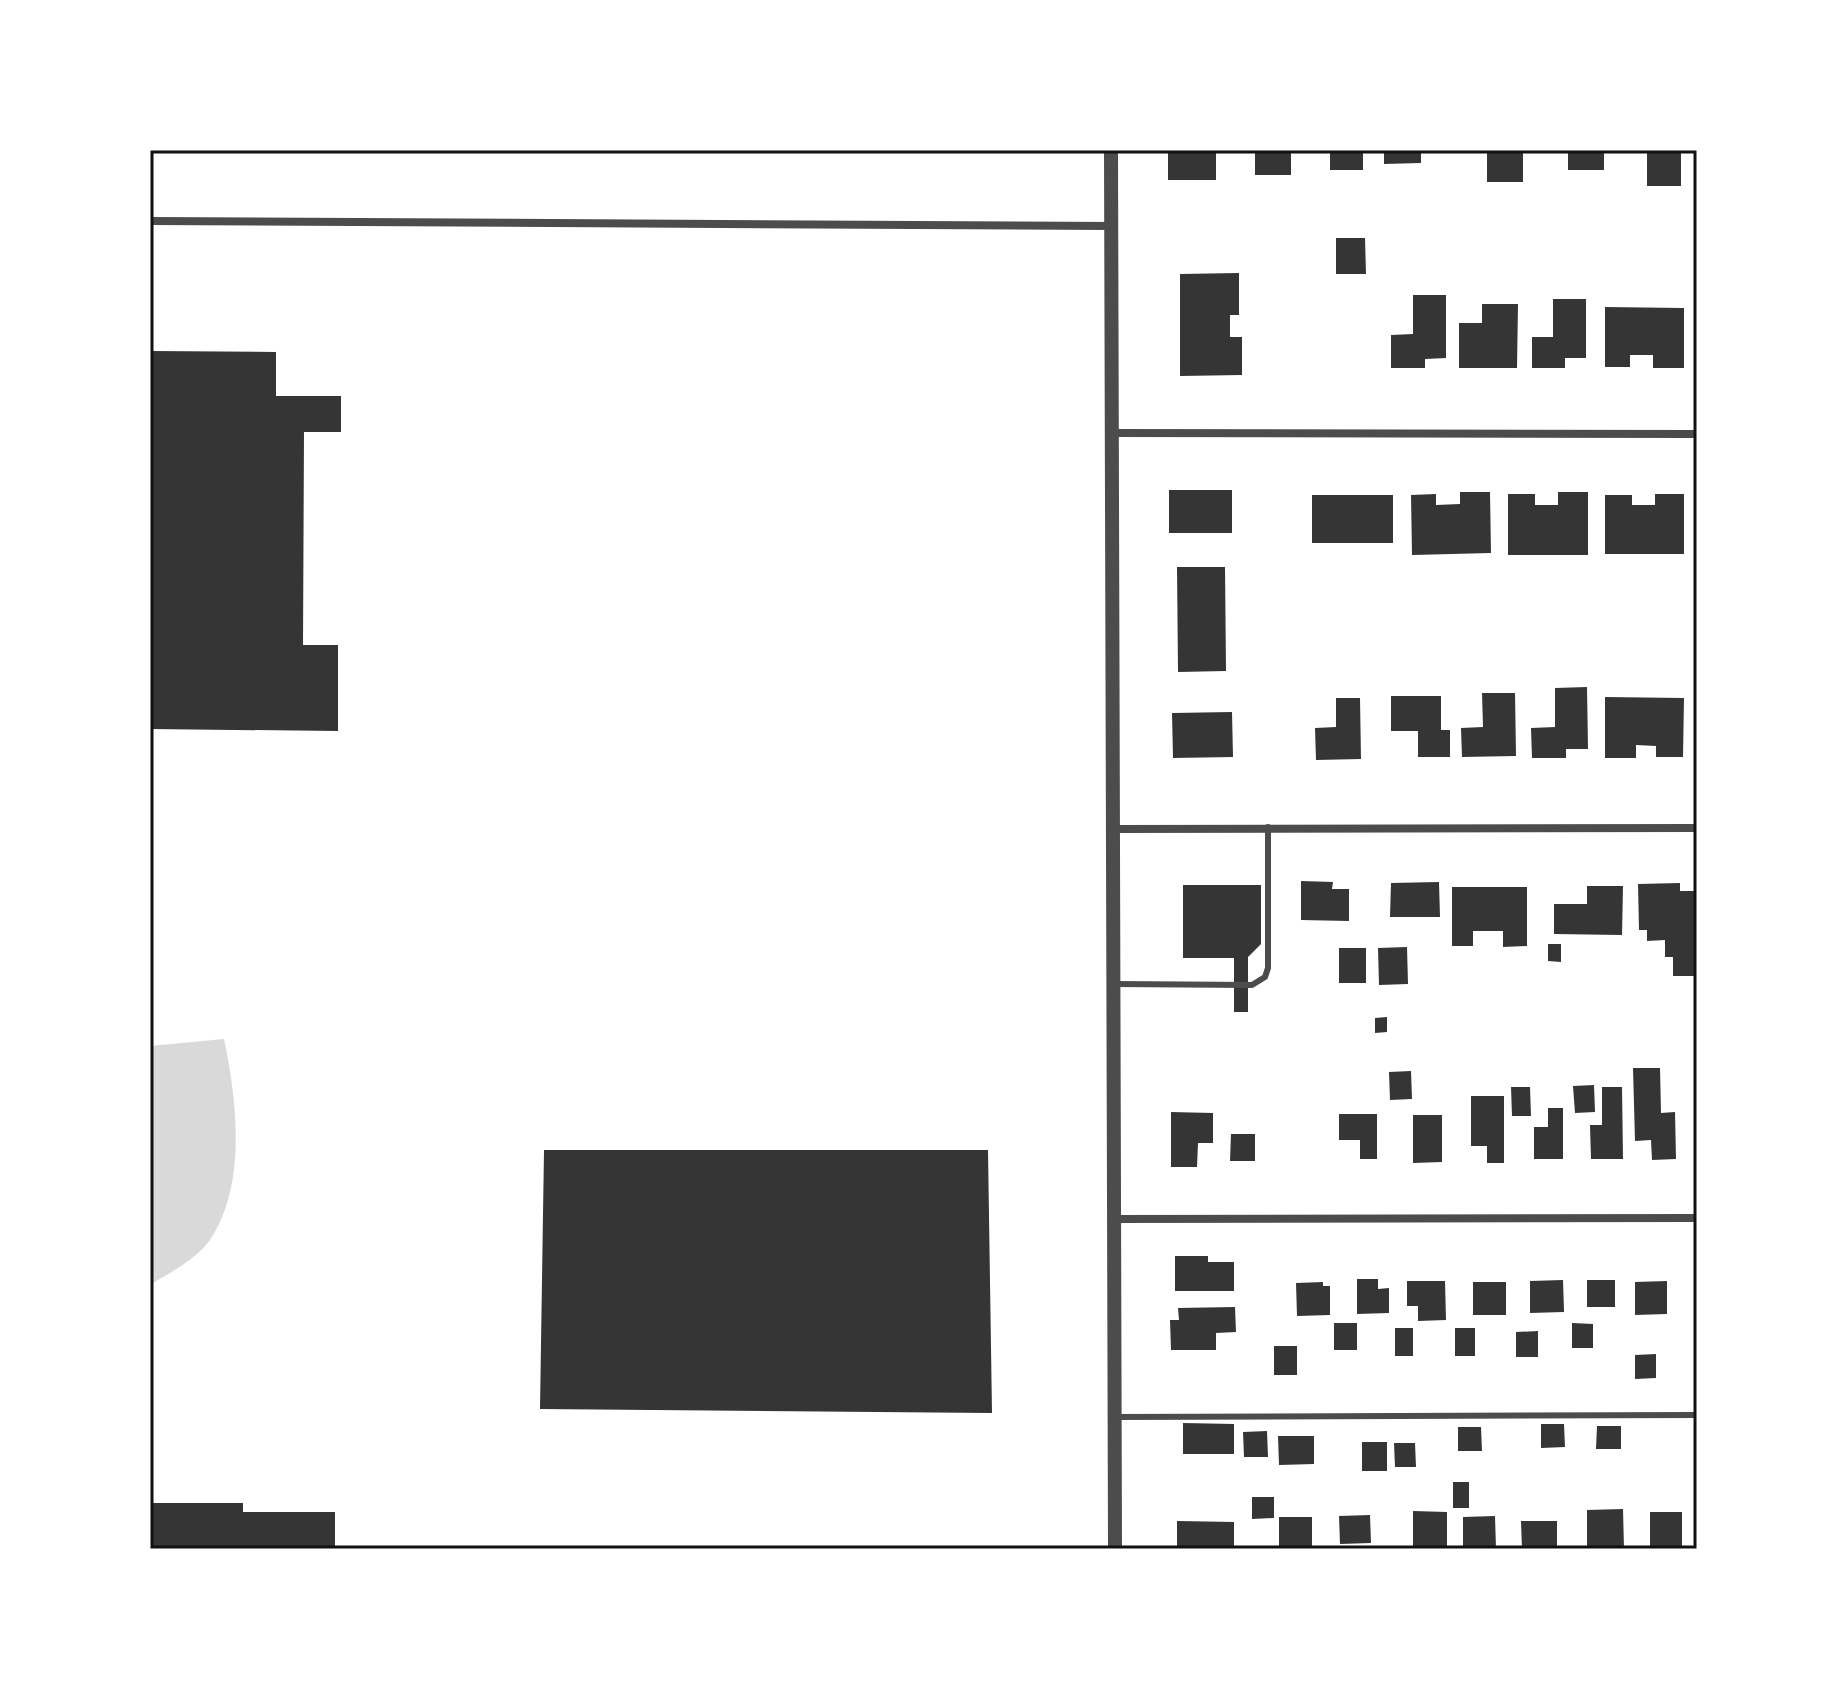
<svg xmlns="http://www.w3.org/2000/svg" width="1847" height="1699" viewBox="0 0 1847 1699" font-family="Barlow,sans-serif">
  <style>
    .water { fill: #d9d9d9 }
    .building { fill: #353535 }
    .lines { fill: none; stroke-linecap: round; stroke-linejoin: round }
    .service { stroke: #4c4c4c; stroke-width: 6 }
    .minor { stroke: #4c4c4c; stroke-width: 8 }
    .tertiary { stroke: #4c4c4c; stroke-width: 14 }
    .neatline { fill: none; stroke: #111; stroke-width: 3 }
  </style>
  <rect width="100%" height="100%" fill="#fff"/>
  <path class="water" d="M224 1039C237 1101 247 1184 210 1240 197 1259 169 1273 150 1285V1046Z"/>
  <g class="building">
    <path d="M1168 150 1216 152V180H1168Z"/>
    <rect x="1255" y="150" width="36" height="25"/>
    <rect x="1330" y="150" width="33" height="20"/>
    <path d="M1384 150H1421V163L1384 164Z"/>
    <rect x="1487" y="150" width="36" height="32"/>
    <rect x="1568" y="150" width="36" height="20"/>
    <rect x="1647" y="150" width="34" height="36"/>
    <path d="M1336 238H1365L1366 274H1336Z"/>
    <path d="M1239 273V315H1230V337H1242V375L1180 376V274Z"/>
    <path d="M1413 295H1446V358L1425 359V368H1391V335L1413 334Z"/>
    <path d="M1553 299H1586V358H1565V368H1532V337H1553Z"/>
    <path d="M1482 304H1518L1517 368H1459V323H1482Z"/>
    <path d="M1605 307 1684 308V368H1653V355H1630V367H1605Z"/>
    <path d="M150 351 276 352V396H341V432H304L303 645H338V731L150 729Z"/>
    <rect x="1169" y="490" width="63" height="43"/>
    <path d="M1460 492H1490L1491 553 1412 555 1411 495 1436 494V505L1460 504Z"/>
    <path d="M1558 492H1588V555H1508V494H1535V505H1558Z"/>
    <path d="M1655 494H1684V554H1605V495H1632V505H1655Z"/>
    <rect x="1312" y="495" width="81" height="48"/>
    <path d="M1177 567H1225L1226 671 1178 672Z"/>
    <path d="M1587 687 1588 749H1566V758H1532L1531 728 1555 727V688Z"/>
    <path d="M1482 693H1515L1516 756 1462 757 1461 728 1483 727Z"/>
    <path d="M1391 696H1441V730H1450V757H1418V731H1391Z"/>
    <path d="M1605 697 1684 698 1683 757H1656V746L1636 745V758H1605Z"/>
    <path d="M1336 698H1360L1361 759 1316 760 1315 728 1336 727Z"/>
    <path d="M1232 712 1233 757 1173 758 1172 713Z"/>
    <path d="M1301 881 1333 882 1332 889H1349V921L1301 920Z"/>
    <path d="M1439 882 1440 917H1390L1391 883Z"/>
    <path d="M1680 883V891H1697V976H1673V957H1665V940L1647 941V930H1639L1638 884Z"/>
    <path d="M1183 885H1261V944L1248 957V1012H1234V958H1183Z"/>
    <path d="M1587 886H1623L1622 935 1554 934V904H1587Z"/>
    <path d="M1452 887H1527V946L1503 947V931H1473V946H1452Z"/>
    <path d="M1548 944H1561V962L1548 961Z"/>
    <path d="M1407 947 1408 984 1379 985 1378 948Z"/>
    <rect x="1339" y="948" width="27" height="35"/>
    <path d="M1387 1017V1032L1375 1033V1018Z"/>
    <path d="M1633 1068H1660L1661 1113 1675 1112 1676 1159 1652 1160 1651 1140 1635 1141Z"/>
    <path d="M1411 1071 1412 1099 1390 1100 1389 1072Z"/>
    <path d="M1594 1085 1595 1112 1575 1113 1573 1086Z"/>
    <path d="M1511 1087H1530L1531 1116H1512Z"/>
    <path d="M1602 1087H1622L1623 1159H1591L1590 1125H1602Z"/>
    <path d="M1471 1096H1504V1163H1487V1146H1471Z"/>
    <path d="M1548 1108H1563V1159H1534V1127H1548Z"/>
    <path d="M1171 1112 1213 1113V1143H1198L1197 1167H1171Z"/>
    <path d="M1339 1114H1377V1159H1360V1140H1339Z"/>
    <path d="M1413 1115H1442V1162L1413 1163Z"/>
    <path d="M1231 1134H1255V1161H1230Z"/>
    <path d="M544 1150H988L992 1413 540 1409Z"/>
    <path d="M1175 1256H1208V1262H1234V1291H1175Z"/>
    <path d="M1357 1279H1378V1289L1389 1288V1313L1357 1314Z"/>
    <path d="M1563 1280 1564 1312 1530 1313V1281Z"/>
    <rect x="1587" y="1280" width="28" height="27"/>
    <path d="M1407 1281H1445L1446 1320 1418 1321V1306H1407Z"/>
    <path d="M1667 1281V1314L1635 1315V1282Z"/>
    <path d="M1323 1282V1286H1330V1315L1297 1316 1296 1283Z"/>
    <rect x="1473" y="1282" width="33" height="33"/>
    <path d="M1235 1307 1236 1332 1216 1333V1350H1171L1170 1320H1179L1178 1308Z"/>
    <rect x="1334" y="1323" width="23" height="27"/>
    <path d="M1572 1323 1593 1324V1348H1572Z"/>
    <rect x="1395" y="1328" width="18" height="28"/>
    <rect x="1455" y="1328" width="20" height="28"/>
    <path d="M1538 1331V1357H1516V1332Z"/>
    <rect x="1274" y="1346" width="23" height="29"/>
    <path d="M1656 1354V1378L1635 1379V1355Z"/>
    <path d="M1183 1423 1234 1424V1454H1183Z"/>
    <path d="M1541 1424H1564L1565 1447 1541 1448Z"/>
    <path d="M1597 1426H1621V1449H1596Z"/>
    <path d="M1458 1427H1481L1482 1451H1458Z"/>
    <path d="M1267 1431 1268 1457H1244L1243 1432Z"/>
    <path d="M1278 1436H1314V1464L1279 1465Z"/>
    <rect x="1362" y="1442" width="25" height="29"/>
    <path d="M1394 1443H1415L1416 1467H1395Z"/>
    <rect x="1453" y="1482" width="16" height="26"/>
    <path d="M1252 1497H1274V1518L1252 1519Z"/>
    <path d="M150 1503H243V1512H335V1549H150Z"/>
    <path d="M1623 1509 1624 1549H1587V1510Z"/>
    <path d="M1413 1511 1447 1512V1549H1413Z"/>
    <rect x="1650" y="1512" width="32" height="37"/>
    <path d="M1370 1515 1371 1543 1340 1544 1339 1516Z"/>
    <path d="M1495 1516 1496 1549H1463V1517Z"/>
    <path d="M1279 1517H1312V1549L1279 1548Z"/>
    <path d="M1177 1521 1234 1522V1549H1177Z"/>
    <path d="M1521 1521H1557V1549H1522Z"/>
  </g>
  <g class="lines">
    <g class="service">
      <path d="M1114 984 1252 985 1265 977 1268 968V827"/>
      <path d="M1115 1417 1697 1415"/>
    </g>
    <g class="minor">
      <path d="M150 221 1111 226"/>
      <path d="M1113 433 1697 434"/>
      <path d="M1113 829 1697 828"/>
      <path d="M1114 1219 1697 1218"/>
    </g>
    <path class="tertiary" d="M1111 150 1115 1549"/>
  </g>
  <rect width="1847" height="1699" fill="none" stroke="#ffffff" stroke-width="304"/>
  <rect x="152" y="152" width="1543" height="1395" class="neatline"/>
</svg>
